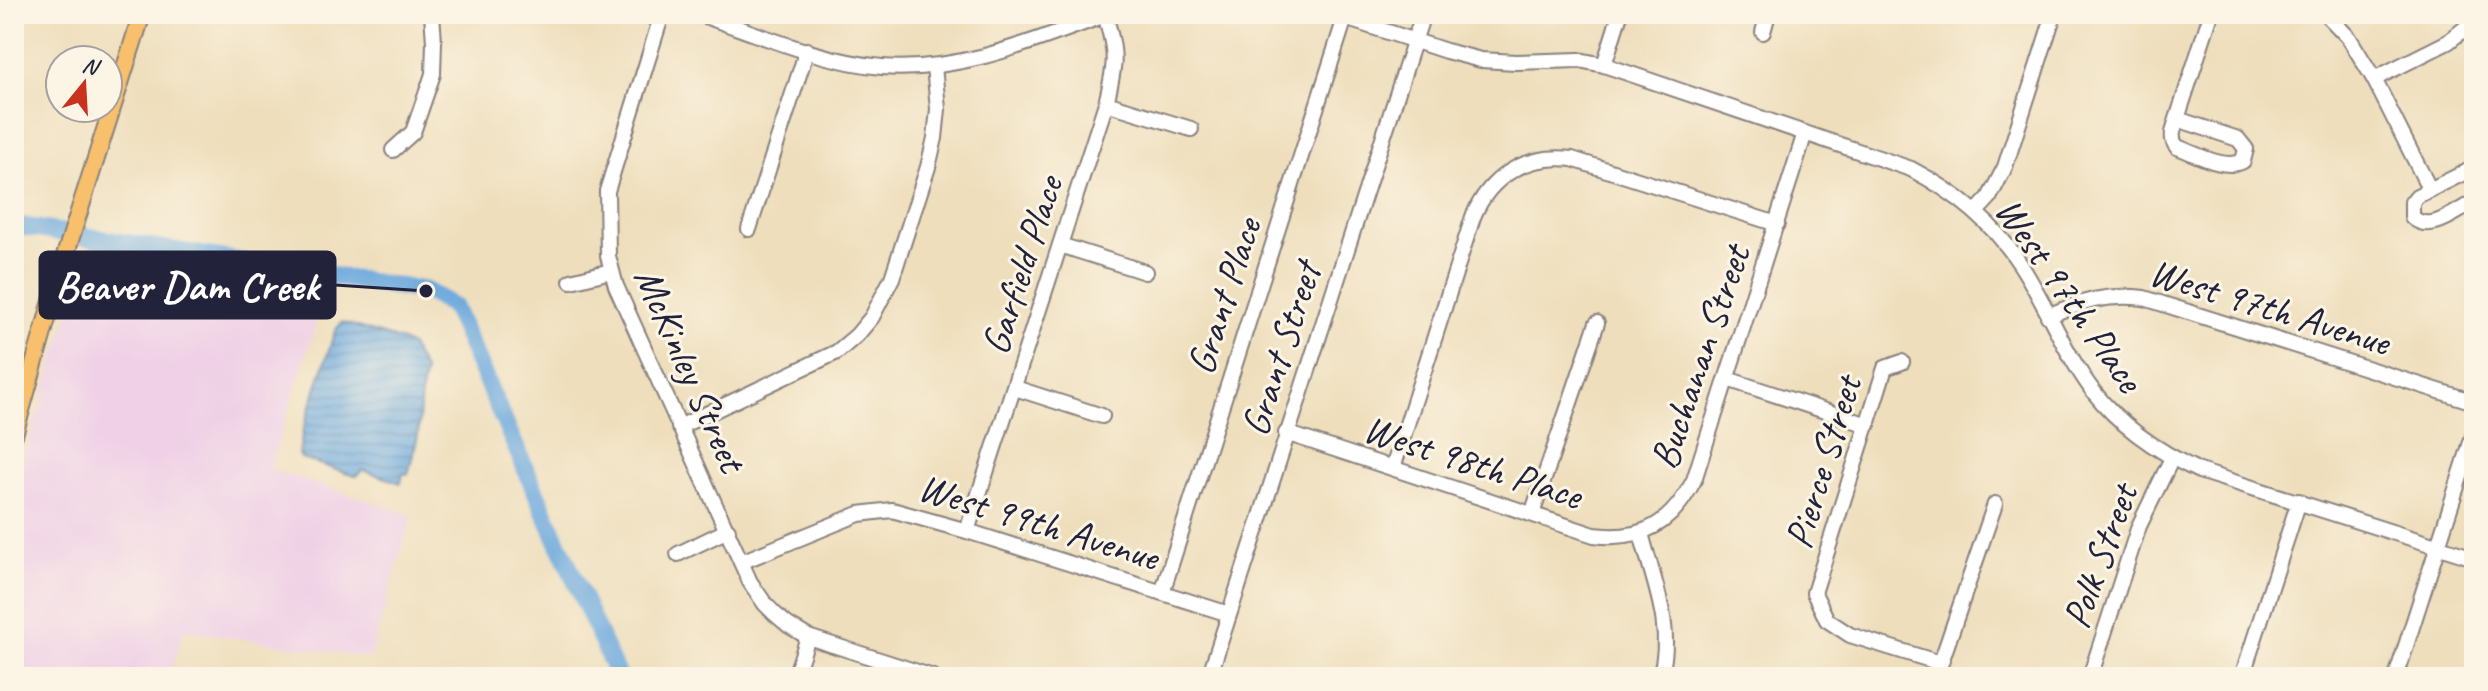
<svg xmlns="http://www.w3.org/2000/svg" width="2488" height="691" viewBox="0 0 2488 691" font-family="Caveat,sans-serif">
  <style>
    .built { fill: #efd0e6 }
    .water { fill: url(#water-rules); stroke: #46658c; stroke-width: 2 }
    .lines { fill: none; stroke-linecap: round; stroke-linejoin: round }
    .river { stroke: #6ba8dd; stroke-width: 18 }
    .minor-casing { stroke: #88807c; stroke-width: 18 }
    .major-casing { stroke: #88807c; stroke-width: 20 }
    .minor { stroke: #fff; stroke-width: 14 }
    .major { stroke: #f8bf6c; stroke-width: 16 }
    .labels { text-anchor: middle; stroke-width: 6; stroke-linejoin: round; paint-order: stroke }
    .street-label { font-size: 40px; fill: #22223b; stroke: #fcf5e5 }
    .leader { fill: none; stroke: #22223b; stroke-width: 3 }
    .callout-dot { fill: #22223b; stroke: #fcf5e5; stroke-width: 3 }
    .callout { fill: #22223b; stroke: #22223b; stroke-width: 3 }
    .callout-label { font-size: 42px; text-anchor: middle; font-weight: bold; fill: #fff }
  </style>
  <defs>
    <pattern id="water-rules" width="6" height="5" patternUnits="userSpaceOnUse" patternTransform="scale(2)"><rect width="6" height="5" fill="#6ba8dd"/><path d="M0 2.5h6" fill="none" stroke="#5888b4"/></pattern>
  </defs>
  <rect width="100%" height="100%" fill="#fcf5e5"/>
  <filter id="ink" filterUnits="userSpaceOnUse"><feTurbulence type="fractalNoise" baseFrequency=".0125" numOctaves="2"/><feDisplacementMap in="SourceGraphic" scale="16" xChannelSelector="R" yChannelSelector="G"/><feConvolveMatrix kernelMatrix="1 2 1 2 8 2 1 2 1" color-interpolation-filters="sRGB"/></filter>
  <filter id="wash" filterUnits="userSpaceOnUse"><feTurbulence type="fractalNoise" baseFrequency=".006" numOctaves="4" result="noise"/><feDisplacementMap in="SourceGraphic" scale="32" xChannelSelector="R" yChannelSelector="G"/><feGaussianBlur stdDeviation="1.8" result="paint"/><feColorMatrix in="noise" values="0 0 0 0 0 0 0 0 0 0 0 0 0 0 0 0 0 1.4 0 .05"/><feComposite in="paint" operator="in"/></filter>
  <g filter="url(#wash)">
    <rect width="100%" height="100%" fill="#eedebc"/>
    <path class="built" d="M86 257 324 298 270 469 412 515 370 658 183 630 170 677H14V489Z"/>
    <path class="water" d="M342 322 402 341 411 346 425 372 421 391 418 436 408 474 403 473 401 483 362 470 357 476H354L301 458 299 454 303 430 335 331Z"/>
    <g class="lines">
      <path class="river" d="M14 225 426 291 453 306 618 677"/>
    </g>
  </g>
  <g filter="url(#ink)">
    <g class="lines">
      <defs>
        <g id="minor">
          <path d="M662 14 607 191 608 256 616 286 750 582 765 604 775 614 788 625 808 637 933 677"/>
          <path d="M699 14C758 34 819 61 882 67 960 73 1036 40 1108 14"/>
          <path d="M1333 14 1446 51 1481 60 1516 62 1579 60 1604 65 1911 169C1955 192 1993 222 2020 264 2047 305 2063 351 2093 391 2120 426 2159 452 2199 471L2474 558"/>
          <path d="M2326 14 2349 38 2374 79 2430 190"/>
          <path d="M1763 32 1768 14"/>
          <path d="M1604 65 1620 14"/>
          <path d="M2374 79 2448 42 2474 21"/>
          <path d="M1106 103 1191 129"/>
          <path d="M2177 119 2238 139 2246 149 2243 161C2224 171 2195 153 2177 147 2169 138 2174 129 2177 119L2211 14"/>
          <path d="M393 150 413 132 433 74 434 42 432 14"/>
          <path d="M2474 168 2417 196 2412 202V217C2430 234 2455 212 2474 202"/>
          <path d="M1976 212 1989 198 2005 167 2054 14"/>
          <path d="M749 229 807 50"/>
          <path d="M1060 245 1145 272"/>
          <path d="M571 281 611 271"/>
          <path d="M2048 316C2080 302 2108 293 2144 298L2474 402"/>
          <path d="M1902 362 1885 368 1814 593 1827 620 1850 635 1940 663"/>
          <path d="M1727 379 1868 425"/>
          <path d="M1015 388 1102 416"/>
          <path d="M679 427 837 352 857 335 872 317 892 278 928 167 935 138 938 109 934 66"/>
          <path d="M1286 433 1594 535C1643 541 1672 524 1694 480L1805 133"/>
          <path d="M1393 468 1473 217C1490 175 1527 154 1572 159L1777 224"/>
          <path d="M1532 514 1597 323"/>
          <path d="M967 531 1106 103C1116 63 1117 54 1105 15"/>
          <path d="M1641 533C1653 581 1675 628 1660 677"/>
          <path d="M678 554 728 530"/>
          <path d="M741 562 859 514 892 510 967 531 1229 614"/>
          <path d="M1162 593 1345 18"/>
          <path d="M795 677 808 637"/>
          <path d="M1209 677 1423 14"/>
          <path d="M1936 677 1995 504"/>
          <path d="M2090 677 2139 526 2172 458"/>
          <path d="M2242 677 2299 501"/>
          <path d="M2396 677 2474 433"/>
        </g>
        <path id="major" d="M14 435 63 262 142 14"/>
      </defs>
      <use href="#minor" class="minor-casing"/>
      <use href="#major" class="major-casing"/>
      <use href="#minor" class="minor"/>
      <use href="#major" class="major"/>
    </g>
  </g>
  <g class="labels">
    <g class="street-label">
      <text transform="translate(1021 265) rotate(-72)" y="14">Garfield Place</text>
      <text transform="translate(2070 294) rotate(55)" y="14">West 97th Place</text>
      <text transform="translate(1223 296) rotate(-72)" y="14">Grant Place</text>
      <text transform="translate(2270 306) rotate(17)" y="14">West 97th Avenue</text>
      <text transform="translate(1280 349) rotate(-72)" y="14">Grant Street</text>
      <text transform="translate(1699 357) rotate(-71)" y="14">Buchanan Street</text>
      <text transform="translate(691 369) rotate(66)" y="14">McKinley Street</text>
      <text transform="translate(1473 461) rotate(18)" y="14">West 98th Place</text>
      <text transform="translate(1822 462) rotate(-73)" y="14">Pierce Street</text>
      <text transform="translate(1039 521) rotate(17)" y="14">West 99th Avenue</text>
      <text transform="translate(2099 556) rotate(-70)" y="14">Polk Street</text>
    </g>
  </g>
  <path class="leader" d="M426 291L335 285"/>
  <circle class="callout-dot" cx="426" cy="291" r="8"/>
  <rect class="callout" x="40" y="252" width="295" height="66" rx="8"/>
  <g class="callout-label">
    <text x="187" y="300">Beaver Dam Creek</text>
  </g>
  <rect width="2488" height="691" fill="none" stroke="#fcf5e5" stroke-width="48"/>
  <g transform="translate(84 84) rotate(18)"><circle r="38" fill="#fcf5e5" stroke="#a5a1a1" stroke-width="2"/>
  <path d="M0-6L14 30L0 20L-14 30Z" fill="#c8321e"/>
  <text y="-12" font-size="22" font-weight="bold" text-anchor="middle" fill="#22223b">N</text>
  </g>
</svg>
